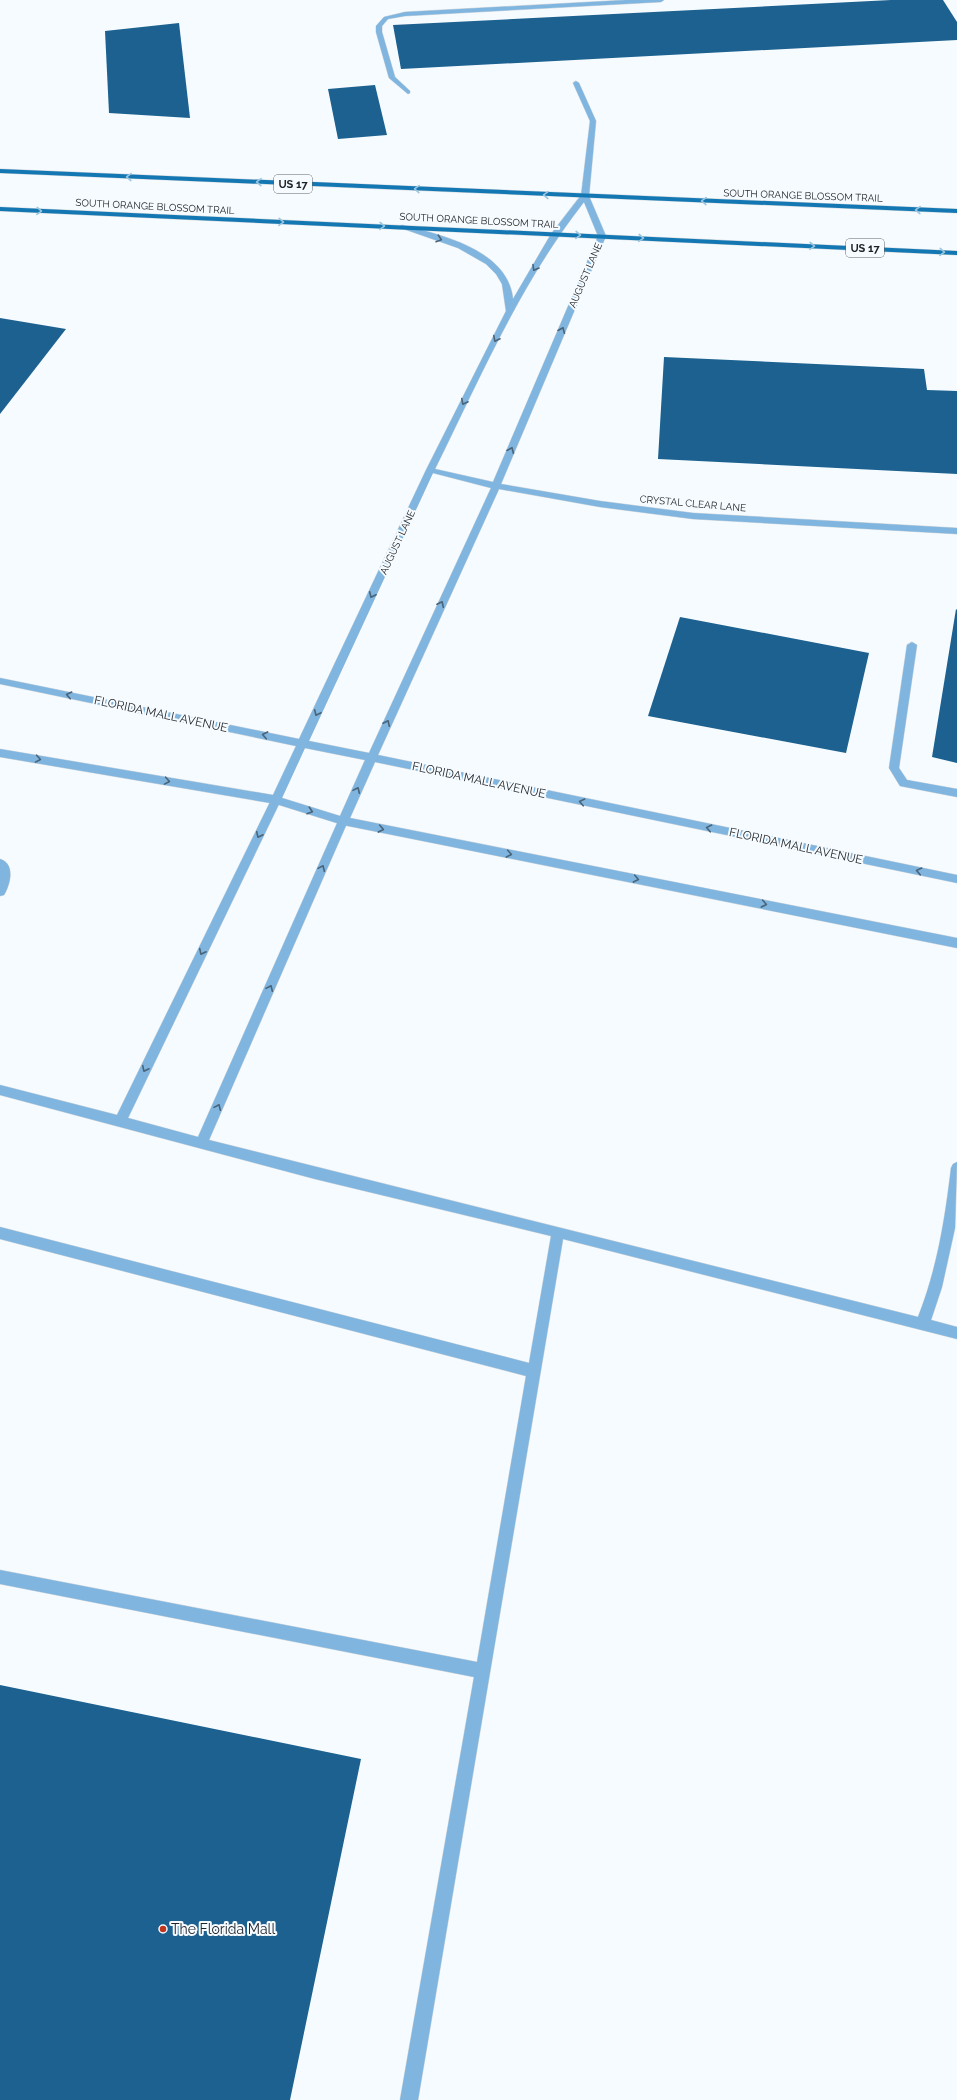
<svg xmlns="http://www.w3.org/2000/svg" width="957" height="2100" viewBox="0 0 957 2100" font-family="Raleway,sans-serif">
  <style>
    .building { fill: #1c618f }
    .lines { fill: none; stroke-linecap: round; stroke-linejoin: round }
    .lane-casing { stroke: #d3d8dc; stroke-width: 1 }
    .street-casing { stroke: #d3d8dc; stroke-width: 1 }
    .primary-casing { stroke: #d3d8dc; stroke-width: 1 }
    .lane { fill: #7fb5df; fill-rule: evenodd }
    .street { fill: #7fb5df; fill-rule: evenodd }
    .primary { fill: #1277b2; fill-rule: evenodd }
    .oneway { stroke: #9bc6e0 }
    .oneway2 { stroke: #4a6479 }
    .poi-dot { fill: #c0351b; stroke: #f6fbff; stroke-width: 1.5 }
    .labels { text-anchor: middle; stroke-width: 4; stroke-linejoin: round; paint-order: stroke }
    .far-street-label { font-size: 10px; fill: #1e2226; stroke: #f6fbff }
    .shield { fill: #f6fbff; stroke: #5f6367; stroke-width: 1 }
    .shield-label { font-size: 11px; font-weight: bold; fill: #1e2226 }
    .street-label { font-size: 12px; fill: #1e2226; stroke: #f6fbff }
    .near-poi-label { font-size: 14px; fill: #1e2226; stroke: #f6fbff; text-anchor: start }
  </style>
  <rect width="100%" height="100%" fill="#f6fbff"/>
  <g class="building">
    <path d="M891 0H943L957 22V40L401 69 393 25Z"/>
    <path d="M179 23 190 118 109 113 105 31Z"/>
    <path d="M375 85 387 135 338 139 328 89Z"/>
    <path d="M0 318 66 329 0 414Z"/>
    <path d="M664 357 924 369 927 390 957 391V474L658 459Z"/>
    <path d="M956 609 957 610V763L932 757Z"/>
    <path d="M680 617 869 653 846 753 648 716Z"/>
    <path d="M0 1685 361 1759 290 2100H0Z"/>
  </g>
  <g class="lines">
    <defs>
      <g id="lane">
        <path d="M626 0H664L661 2 405 16 388 19 382 26V32L395 77 410 91V93L408 94 389 78 376 32V26L384 17 405 12Z"/>
        <path d="M576 81 579 83 596 121 589 196 585 198 581 196 590 121 573 83Z"/>
        <path d="M912 642 917 645 899 768 907 780 957 789V797L900 786 889 768 907 645Z"/>
        <path d="M276 796 281 800 128 1118 198 1137 338 821 343 817 348 821 209 1140 918 1317C937 1269 945 1219 951 1168L953 1164 957 1162 955 1228 942 1287 931 1320 957 1327V1339L563 1239 418 2100H400L474 1677 0 1584V1570L477 1662 526 1376 0 1239V1227L529 1363 551 1236 315 1179 0 1095V1085L117 1115 271 800Z"/>
        <path d="M0 859C16 864 10 885 4 895L0 896Z"/>
      </g>
      <path id="street" d="M582 194 589 196 606 236 501 484 600 501 693 513 957 528V534L693 519 600 507 499 489 378 755 957 875V883L375 762 350 818 957 938V948L343 825 276 804 0 757V749L273 795 296 746 0 684V678L299 739 426 470 506 311 502 284 496 274 486 264 458 248 398 227 402 225C442 235 508 250 513 299L551 234ZM584 202 598 236 493 482 435 469C480 378 521 282 584 202ZM433 473 491 488 369 753 309 741ZM305 748 365 760 340 816 282 798Z"/>
      <g id="primary">
        <path d="M0 169 957 209V213L0 173Z"/>
        <path d="M0 207 957 251V255L0 211Z"/>
      </g>
    </defs>
    <use href="#lane" class="lane-casing"/>
    <use href="#street" class="street-casing"/>
    <use href="#primary" class="primary-casing"/>
    <use href="#lane" class="lane"/>
    <use href="#street" class="street"/>
    <use href="#primary" class="primary"/>
  </g>
  <defs><path id="oneway-chevron" d="M-2-3.5L2.5 0L-2 3.5" fill="none" stroke-width="1.6" stroke-linecap="round" stroke-linejoin="round"/></defs>
  <g class="oneway">
    <use href="#oneway-chevron" transform="translate(129 177) rotate(-178)"/>
    <use href="#oneway-chevron" transform="translate(259 182) rotate(-178)"/>
    <use href="#oneway-chevron" transform="translate(417 189) rotate(-178)"/>
    <use href="#oneway-chevron" transform="translate(546 195) rotate(-178)"/>
    <use href="#oneway-chevron" transform="translate(704 201) rotate(-178)"/>
    <use href="#oneway-chevron" transform="translate(918 210) rotate(-178)"/>
    <use href="#oneway-chevron" transform="translate(39 211) rotate(3)"/>
    <use href="#oneway-chevron" transform="translate(281 222) rotate(3)"/>
    <use href="#oneway-chevron" transform="translate(382 226) rotate(2)"/>
    <use href="#oneway-chevron" transform="translate(578 235) rotate(2)"/>
    <use href="#oneway-chevron" transform="translate(641 238) rotate(3)"/>
    <use href="#oneway-chevron" transform="translate(812 246) rotate(3)"/>
    <use href="#oneway-chevron" transform="translate(942 252) rotate(3)"/>
  </g>
  <g class="oneway2">
    <use href="#oneway-chevron" transform="translate(439 239) rotate(18)"/>
    <use href="#oneway-chevron" transform="translate(535 268) rotate(120)"/>
    <use href="#oneway-chevron" transform="translate(562 330) rotate(-67)"/>
    <use href="#oneway-chevron" transform="translate(496 339) rotate(117)"/>
    <use href="#oneway-chevron" transform="translate(464 402) rotate(117)"/>
    <use href="#oneway-chevron" transform="translate(511 450) rotate(-67)"/>
    <use href="#oneway-chevron" transform="translate(372 595) rotate(115)"/>
    <use href="#oneway-chevron" transform="translate(441 604) rotate(-65)"/>
    <use href="#oneway-chevron" transform="translate(69 695) rotate(-168)"/>
    <use href="#oneway-chevron" transform="translate(317 713) rotate(115)"/>
    <use href="#oneway-chevron" transform="translate(387 723) rotate(-65)"/>
    <use href="#oneway-chevron" transform="translate(265 735) rotate(-169)"/>
    <use href="#oneway-chevron" transform="translate(38 759) rotate(10)"/>
    <use href="#oneway-chevron" transform="translate(167 781) rotate(10)"/>
    <use href="#oneway-chevron" transform="translate(357 790) rotate(-66)"/>
    <use href="#oneway-chevron" transform="translate(582 802) rotate(-168)"/>
    <use href="#oneway-chevron" transform="translate(310 811) rotate(18)"/>
    <use href="#oneway-chevron" transform="translate(709 828) rotate(-168)"/>
    <use href="#oneway-chevron" transform="translate(381 829) rotate(11)"/>
    <use href="#oneway-chevron" transform="translate(259 835) rotate(116)"/>
    <use href="#oneway-chevron" transform="translate(509 854) rotate(11)"/>
    <use href="#oneway-chevron" transform="translate(322 868) rotate(-66)"/>
    <use href="#oneway-chevron" transform="translate(919 871) rotate(-168)"/>
    <use href="#oneway-chevron" transform="translate(636 879) rotate(11)"/>
    <use href="#oneway-chevron" transform="translate(764 904) rotate(11)"/>
    <use href="#oneway-chevron" transform="translate(202 952) rotate(116)"/>
    <use href="#oneway-chevron" transform="translate(270 988) rotate(-66)"/>
    <use href="#oneway-chevron" transform="translate(145 1069) rotate(116)"/>
    <use href="#oneway-chevron" transform="translate(218 1107) rotate(-66)"/>
  </g>
  <circle class="poi-dot" cx="163" cy="1929" r="4"/>
  <g class="labels">
    <g class="far-street-label">
      <text transform="translate(803 195) rotate(2)" y="4">SOUTH ORANGE BLOSSOM TRAIL</text>
      <text transform="translate(155 206) rotate(3)" y="4">SOUTH ORANGE BLOSSOM TRAIL</text>
      <text transform="translate(479 220) rotate(3)" y="4">SOUTH ORANGE BLOSSOM TRAIL</text>
      <text transform="translate(585 275) rotate(-67)" y="4">AUGUST LANE</text>
      <text transform="translate(693 503) rotate(5)" y="4">CRYSTAL CLEAR LANE</text>
      <text transform="translate(397 542) rotate(-65)" y="4">AUGUST LANE</text>
    </g>
    <g class="shield">
      <rect x="274" y="175" width="38" height="18" rx="3"/>
      <rect x="846" y="239" width="38" height="18" rx="3"/>
    </g>
    <g class="shield-label">
      <text x="293" y="188">US 17</text>
      <text x="865" y="252">US 17</text>
    </g>
    <g class="street-label">
      <text transform="translate(161 714) rotate(12)" y="4">FLORIDA MALL AVENUE</text>
      <text transform="translate(479 780) rotate(12)" y="4">FLORIDA MALL AVENUE</text>
      <text transform="translate(796 846) rotate(12)" y="4">FLORIDA MALL AVENUE</text>
    </g>
    <g class="near-poi-label">
      <text x="171" y="1934">The Florida Mall</text>
    </g>
  </g>
</svg>
